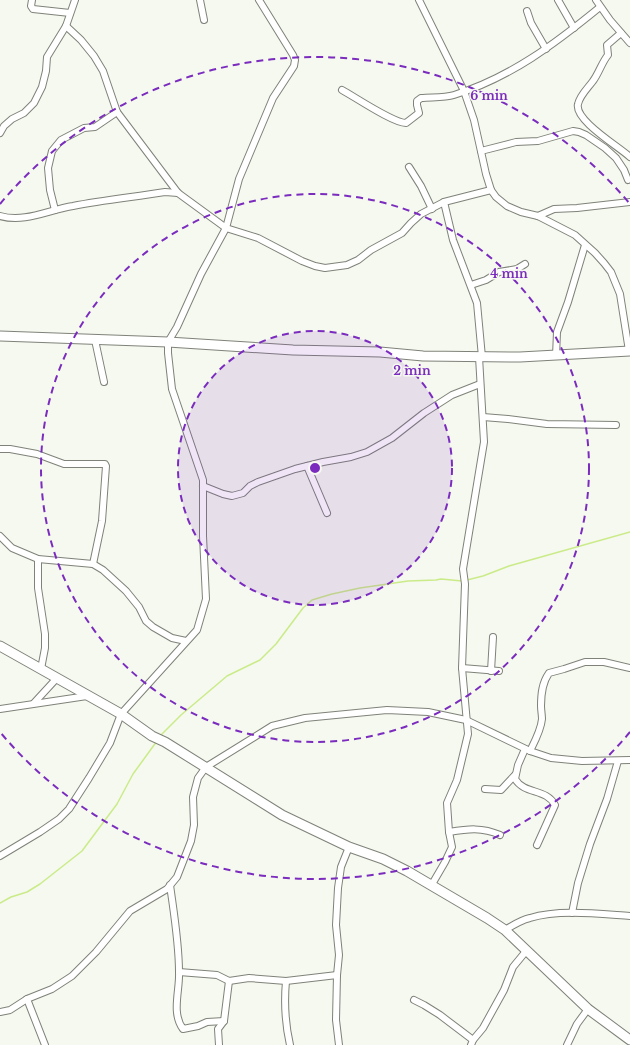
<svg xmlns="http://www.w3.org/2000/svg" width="630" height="1045" viewBox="0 0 630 1045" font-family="'Libre Baskerville',serif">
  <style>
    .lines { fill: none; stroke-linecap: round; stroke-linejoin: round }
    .stream { stroke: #cbeb89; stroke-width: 1.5 }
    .street-casing { stroke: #7f8279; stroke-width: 8 }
    .secondary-casing { stroke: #7f8279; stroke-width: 11 }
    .street { stroke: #fff; stroke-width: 6 }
    .secondary { stroke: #fff; stroke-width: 9 }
    .ring { fill: none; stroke: #7b2cbf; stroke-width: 2; stroke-dasharray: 7 5 }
    .centre { fill: #7b2cbf; stroke: #f5f9ef; stroke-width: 2 }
    .ring-label { font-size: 12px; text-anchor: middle; font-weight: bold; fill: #7b2cbf; stroke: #f5f9ef; stroke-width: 3; stroke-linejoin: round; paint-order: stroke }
  </style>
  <rect width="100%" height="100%" fill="#f5f9ef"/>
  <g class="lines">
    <g class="stream">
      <path d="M467 580 483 576 509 566 630 532"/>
      <path d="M160 736 181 715 227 676 260 660 276 644 303 608 312 600 332 594 360 588 408 581 436 580 441 579 462 581"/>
      <path d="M0 903 11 897 27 892 40 884 82 851 117 804 133 774 157 741"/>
    </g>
    <defs>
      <g id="street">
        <path d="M32 0 31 6 33 9 70 13"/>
        <path d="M200 0 204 20"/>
        <path d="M419 0 464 91 474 120 486 174 491 190 496 197 507 206 521 212 538 216 575 235 595 253 604 263 611 272 620 294 629 351"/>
        <path d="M558 0 574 28"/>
        <path d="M596 0 610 20 630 43"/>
        <path d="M527 11 531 23 546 49"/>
        <path d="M66 26 81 40 94 56 103 71 117 112 178 193 226 228 258 238 302 261 315 266 325 268 347 265 358 260 371 250 402 233 411 223 421 214 444 202 491 190"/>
        <path d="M621 33 607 45 608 55C602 62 599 73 593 81 588 88 580 95 578 104 574 120 618 146 630 157"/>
        <path d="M342 90C355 97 393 123 406 123L419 113 417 105V101L421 98C432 97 444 98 454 95 510 78 556 43 600 7"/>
        <path d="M0 133 4 126 12 119 24 113 34 103 42 87 46 71 47 57 66 26 75 0"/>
        <path d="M481 151 516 142 538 141 573 131 579 132 586 135 605 148 616 158 624 170 628 180"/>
        <path d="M409 167 421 186 432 209"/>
        <path d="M444 202 453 240 477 303 482 357"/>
        <path d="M55 210 50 190 48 168 52 151 61 140 84 128 95 127 117 112"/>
        <path d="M0 216C25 223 48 210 73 206 103 200 134 197 165 192L178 193"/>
        <path d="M538 216 554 209 577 208 630 202"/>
        <path d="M471 285 486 280 499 272 517 269 525 264"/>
        <path d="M95 340 104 382"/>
        <path d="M556 356 557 332 568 302 585 245"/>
        <path d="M483 417 508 419 547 424 616 425"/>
        <path d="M0 449H10L37 454 64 464H105L106 466 102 521 93 564"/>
        <path d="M307 466 327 513"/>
        <path d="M203 486 223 494 232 496 243 493 250 486 258 482 295 469 323 462 351 457 367 452 392 438 424 413 452 395 480 384"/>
        <path d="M0 536 12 548 38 559 93 564 103 570 126 591 139 607 146 621 153 627 172 638 186 641"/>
        <path d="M38 559V588L45 634V648L41 669"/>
        <path d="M462 668 499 671"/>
        <path d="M491 671 493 637"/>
        <path d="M34 703 57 678"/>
        <path d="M0 709 87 696"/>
        <path d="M525 749 518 765 515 779C525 795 546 788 555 805L537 845"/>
        <path d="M530 751C535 741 541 730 542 719 542 715 541 710 541 706 541 694 542 683 549 673L564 669 585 662H604L630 668"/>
        <path d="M485 789 501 790 515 775"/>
        <path d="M449 832C468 829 482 827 500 835"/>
        <path d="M0 856 40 832 59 819 69 809 89 778 110 743 121 714 197 630 206 599 203 536V480L172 389 168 353V342L177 327 201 274 226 228 239 179 273 98 294 66 295 60 293 55 259 0"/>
        <path d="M170 885C174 914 179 943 179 972 180 990 171 1013 183 1029L198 1026 207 1022 224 1021"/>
        <path d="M431 886 445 862 452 847 449 832 447 803 457 780 468 734 462 668 465 584 463 569 484 442 479 357"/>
        <path d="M572 913 578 883 590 844 607 799 618 761"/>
        <path d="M505 930C513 925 521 920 530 918 559 909 600 914 630 916"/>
        <path d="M179 972 217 975 229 981 249 978 286 981 337 975"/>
        <path d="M286 981C284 1003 285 1023 290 1045"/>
        <path d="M27 999 45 1045"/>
        <path d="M414 1000 424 1005 440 1015 473 1040"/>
        <path d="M0 1012 10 1010 27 999 52 989 72 976 96 952 130 911 167 889 177 877 191 841 194 825 193 797 198 778 206 767 272 726 305 718 387 710 428 712 466 720 530 751 551 758 582 761 630 760"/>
        <path d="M219 1045 218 1029 224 1021 229 981"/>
        <path d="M339 1045 336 1020 337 975 339 955 336 925 338 888 341 867 349 847"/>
        <path d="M471 1045 473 1040 483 1028 504 990 513 967 527 950"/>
        <path d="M567 1045 577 1024 588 1009"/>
      </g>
      <g id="secondary">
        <path d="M0 336 168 342 293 350 380 352 423 356 520 357 630 351"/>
        <path d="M0 646 121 714 152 736 165 742 282 815 349 847 383 859 407 871 487 918 505 930 588 1009 630 1040"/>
      </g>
    </defs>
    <use href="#street" class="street-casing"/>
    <use href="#secondary" class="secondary-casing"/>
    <use href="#street" class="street"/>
    <use href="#secondary" class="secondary"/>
  </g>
  <circle cx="315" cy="468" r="137" fill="#7b2cbf" fill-opacity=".12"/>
  <g class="ring">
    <circle cx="315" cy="468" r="137"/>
    <circle cx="315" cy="468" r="274"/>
    <path d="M630 732A411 411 0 0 1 0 732M0 204A411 411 0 0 1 630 204"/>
  </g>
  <circle cx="315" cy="468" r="6" class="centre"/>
  <g class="ring-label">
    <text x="489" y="100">6 min</text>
    <text x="509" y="278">4 min</text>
    <text x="412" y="375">2 min</text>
  </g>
</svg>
